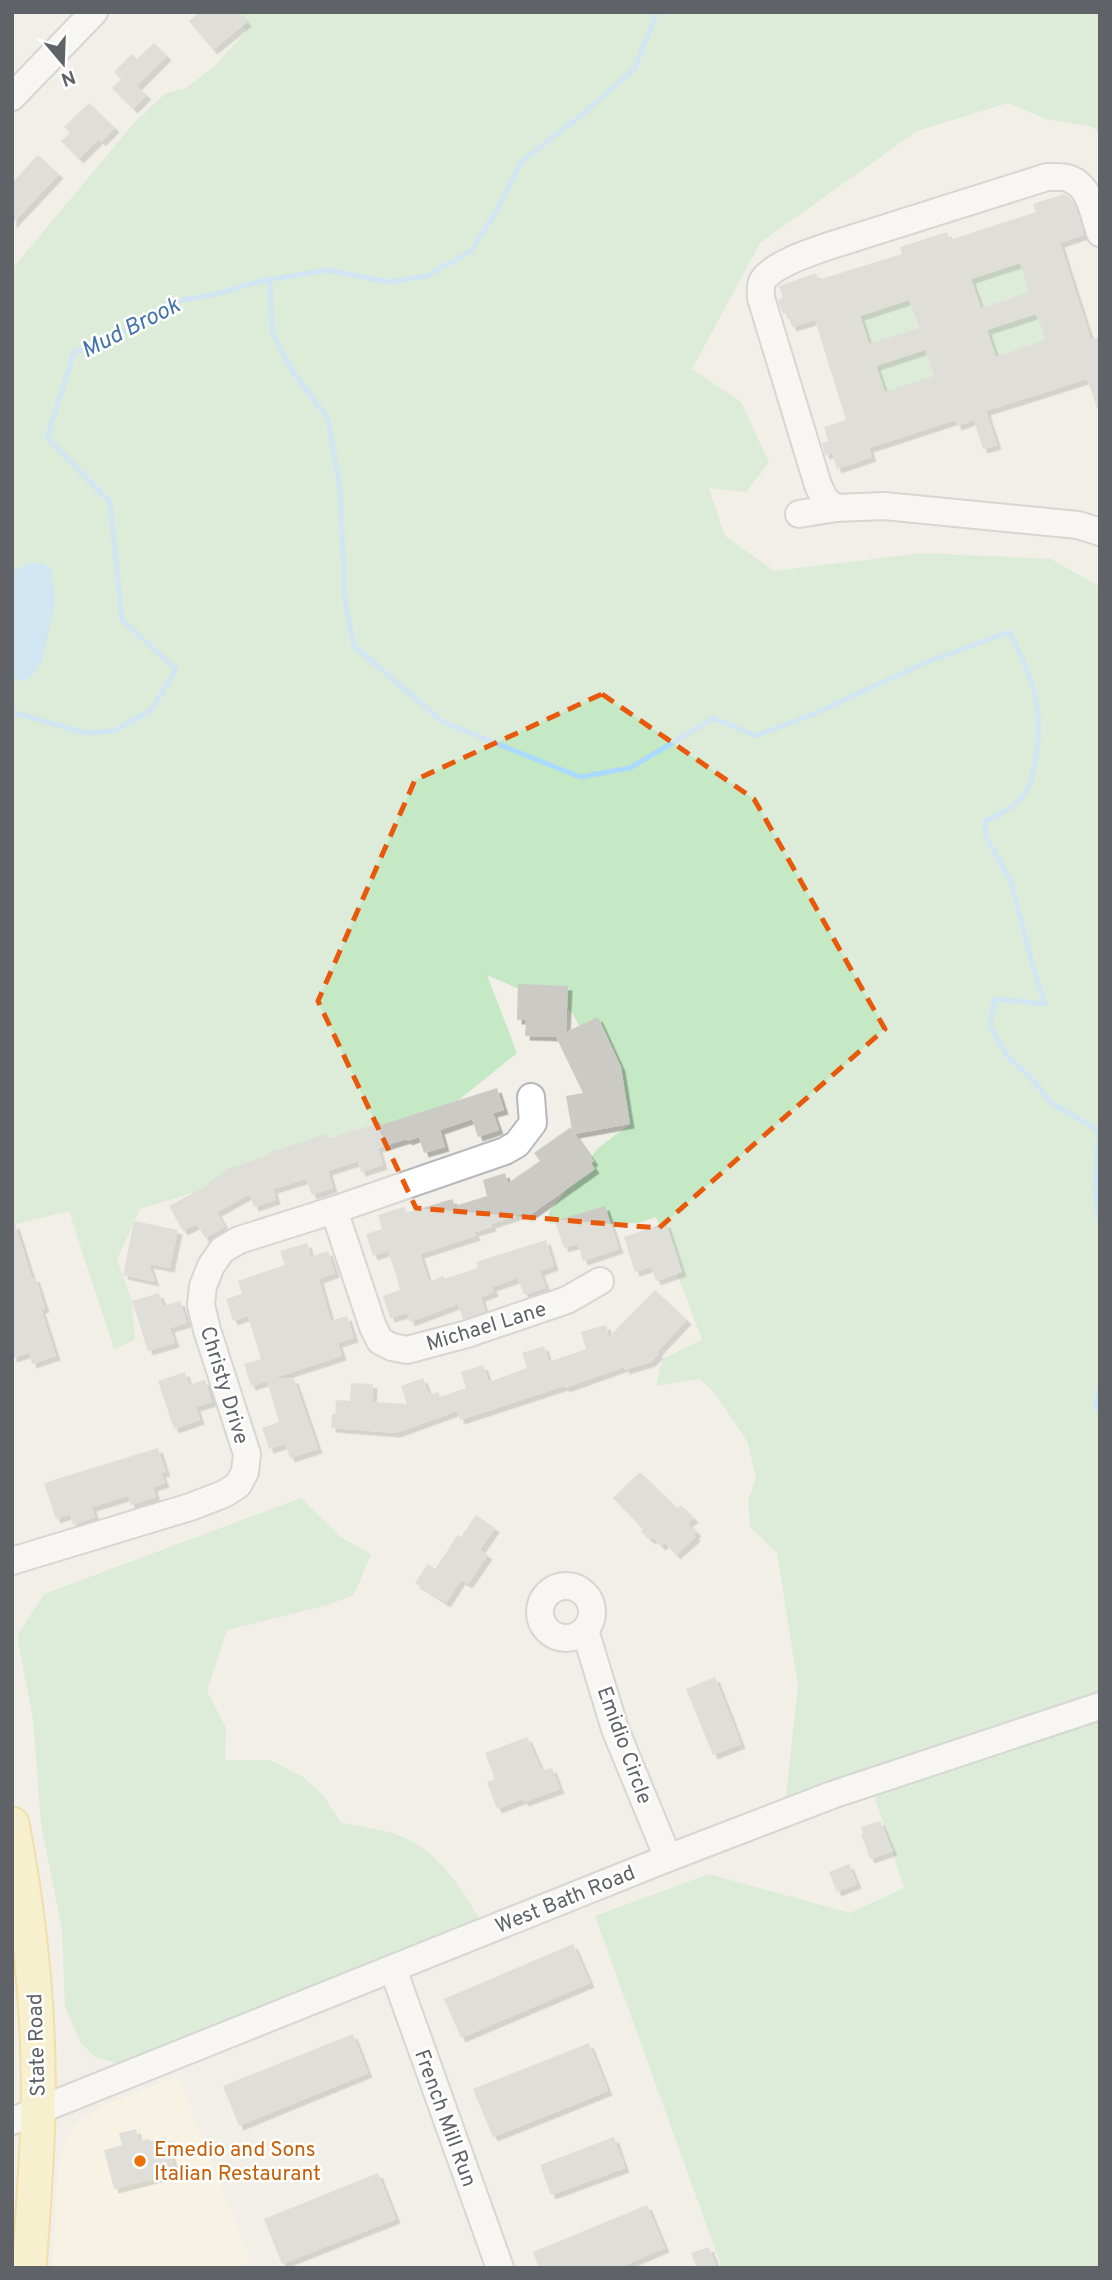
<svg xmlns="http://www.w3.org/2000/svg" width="1112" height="2280" viewBox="0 0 1112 2280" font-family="Overpass,sans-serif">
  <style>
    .commercial { fill: #fef7e0 }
    .green { fill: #c5e8c5 }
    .water { fill: #aadaff }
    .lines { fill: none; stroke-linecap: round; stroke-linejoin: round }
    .stream { stroke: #aadaff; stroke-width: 5 }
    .building { fill: #cccac5; fill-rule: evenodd; filter: url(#shadow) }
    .minor-casing { stroke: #b5b8bc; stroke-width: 30 }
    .major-casing { stroke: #f2c960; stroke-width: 37 }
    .minor { stroke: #fff; stroke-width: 26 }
    .major { stroke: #fff2af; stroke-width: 33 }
    .marked { fill: none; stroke: #e8590c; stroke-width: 5; stroke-dasharray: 14 9; stroke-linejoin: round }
    .food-dot { fill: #e8710a; stroke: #fff; stroke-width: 2.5 }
    .labels { text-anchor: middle; stroke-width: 5; stroke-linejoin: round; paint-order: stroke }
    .street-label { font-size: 21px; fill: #5f6368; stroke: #fff }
    .food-label { font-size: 21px; fill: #c56008; stroke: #fff; text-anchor: start }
    .water-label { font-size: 23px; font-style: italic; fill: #4174aa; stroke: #fff }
  </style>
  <defs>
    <filter id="shadow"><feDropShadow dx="4.5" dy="4.5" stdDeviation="0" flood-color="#0004"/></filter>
  </defs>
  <rect width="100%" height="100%" fill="#f1efe8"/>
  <path class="commercial" d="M178 2076 250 2261 234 2268H52L59 2162 63 2146 73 2128 85 2117 104 2105Z"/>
  <g class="green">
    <path d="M233 12H1100V135L1093 127 1046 119 1008 103 917 131 760 243 692 369 741 402 769 462 746 492 709 488 725 536 774 571 923 553 1051 559 1100 587V2268H722L595 1916 709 1874 850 1913 904 1888 871 1785 784 1814 798 1686 777 1553 750 1527 748 1501 756 1477 747 1441 714 1392 699 1379 656 1386 662 1359 702 1340 656 1217 638 1223 549 1224V1212L598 1148 630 1124 572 1012 487 975 517 1053 435 1119 140 1209 117 1260 132 1301 135 1339 114 1349 69 1211 12 1225V269L134 123 166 93 185 89 216 65 246 31Z"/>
    <path d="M1020 263 1031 296 1012 302 1010 298 995 303 984 316 971 279Z"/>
    <path d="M909 300 921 337 871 348 860 316Z"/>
    <path d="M1033 305 1046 345C1027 347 1014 350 997 360L985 326Z"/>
    <path d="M924 345 935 380 886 397 873 358Z"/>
    <path d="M301 1498 342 1538 371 1554 354 1595 327 1605 227 1630 207 1691 226 1728 225 1760H270L303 1777 323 1795 341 1823C359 1826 377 1829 395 1834 441 1849 463 1893 487 1931L143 2070 95 2057 81 2043 65 2007 62 1929 41 1824 33 1719 17 1636 44 1594Z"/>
  </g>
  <path class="water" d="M28 563H40L51 567 55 602 43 658 34 674 24 681 12 679V573Z"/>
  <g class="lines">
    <g class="stream">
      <path d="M270 280 272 331 293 372 328 419 340 489 345 601 354 646 443 722 580 777 630 768 714 718 755 736 811 715 927 662 1009 632C1033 676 1045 712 1035 762 1032 778 1030 790 1018 801 1010 810 996 815 985 821L986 837 1011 882 1034 970 1045 1004 995 999 990 1026 1008 1057 1034 1081 1050 1102 1099 1131 1095 1190 1100 1224"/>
      <path d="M12 712 85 733 115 731 152 709 176 669 122 620 110 502 47 437 74 353 125 331 170 302 217 294 261 281 328 270 388 282 427 276 471 251 493 217 522 161 583 114 635 68 657 12"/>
      <path d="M1100 1389 1095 1405 1100 1412"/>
    </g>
  </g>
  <g class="building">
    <path d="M199 12H239L247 22 213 50 189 21Z"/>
    <path d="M154 43 167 56 137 86 147 95 133 109 112 88 121 79 114 72 132 54 137 59Z"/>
    <path d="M89 103 115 128 101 142 99 139 79 159 61 141 70 133 64 127Z"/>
    <path d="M38 155 59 174 12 224V183Z"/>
    <path d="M1064 194 1070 198 1076 208 1084 235 1060 243 1091 340 1100 337V407L1097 408 1087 379 986 411 997 445 983 449 974 420 957 426 955 420 869 448 872 457 837 469 832 453 825 455 822 443 828 441 824 427 846 420 815 320 792 327 787 313 783 314 778 300 783 298 779 286 816 273 818 280 902 254 900 247 947 232 950 240 1036 212 1033 204ZM1020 263 1029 292 981 308 971 279ZM909 300 919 328 869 344 860 316ZM1036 314 1045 340 996 357 987 330ZM925 350 934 376 885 392 876 366Z"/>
    <path d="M518 984 568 986 566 1032 598 1017 621 1067 630 1124 575 1134 594 1161 591 1163 595 1169 526 1218 525 1213 491 1224 492 1227 474 1232 476 1236 420 1254 429 1282 443 1276 444 1279 478 1268 476 1262 546 1240 554 1266 540 1271 546 1288 524 1295 518 1278 492 1287 494 1292 481 1297 485 1311 463 1319 458 1304 410 1322 407 1313 390 1318 383 1296 400 1290 398 1281 388 1251 373 1256 366 1234 382 1229 378 1215 404 1207 406 1213 452 1199 455 1206 487 1196 483 1180 505 1173 508 1183 540 1161 534 1153 571 1127 572 1130 566 1096 583 1093 556 1037 525 1036 526 1020H517Z"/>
    <path d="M497 1088 504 1110 493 1113 499 1130 478 1137 472 1119 440 1130 445 1147 424 1153 419 1137 407 1141V1139L378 1148 383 1165 361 1172 358 1161 328 1171 333 1188 312 1195 306 1179 273 1189 276 1200 254 1207 250 1194 217 1212 225 1227 205 1238 197 1224 183 1231 169 1206 210 1184 209 1182 226 1172 225 1170 269 1155 268 1153 326 1134 328 1139 381 1122V1125Z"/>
    <path d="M605 1206 619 1249 583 1261 578 1244 564 1248 555 1221Z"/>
    <path d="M134 1221 178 1230 170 1268 149 1264 155 1282 123 1275Z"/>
    <path d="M666 1223 682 1272 656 1281 651 1267 635 1272 624 1237Z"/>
    <path d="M15 1224 32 1278 35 1277 45 1308 41 1309 56 1356 32 1364 29 1353 12 1358V1225Z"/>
    <path d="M307 1243 311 1257 328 1251 335 1273 319 1279 331 1321 347 1316 354 1338 338 1343 342 1356 274 1378 294 1379 318 1449 290 1458 285 1444 269 1449 262 1428 279 1422 275 1408 267 1381 251 1386 244 1364 261 1359 248 1316 233 1321 226 1299 242 1294 238 1281 285 1265 280 1251Z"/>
    <path d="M655 1290 687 1320 657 1352 659 1354 651 1362 625 1370 624 1367 565 1388 564 1386 460 1420 457 1411 396 1433 331 1428 332 1414H335L336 1400 350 1401 351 1383 373 1384 372 1402 407 1404 401 1386 423 1378 429 1395 438 1392 440 1397 466 1388 461 1372 483 1365 489 1382 527 1368 522 1353 544 1346 549 1362 586 1349 581 1332 606 1325 609 1337Z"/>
    <path d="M159 1293 163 1306 180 1301 187 1323 170 1328 175 1343 148 1351 132 1301Z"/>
    <path d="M185 1372 189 1385 205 1380 212 1402 196 1407 200 1420 174 1429 158 1381Z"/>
    <path d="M158 1448 166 1472 161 1473 165 1483 153 1487 156 1497 131 1505 128 1496 92 1507 95 1517 73 1525 70 1514 56 1519 44 1483Z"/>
    <path d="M640 1472 677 1508 681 1505 694 1518 688 1523 697 1532 694 1535 696 1537 676 1555 665 1543 661 1546 653 1538 651 1540 641 1532 643 1529 613 1498Z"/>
    <path d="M476 1515 495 1528 480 1550 488 1555 468 1584 461 1580 446 1603 415 1583 428 1564 435 1569 458 1535 461 1537Z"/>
    <path d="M715 1677 741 1744 713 1755 686 1689Z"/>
    <path d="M527 1737 542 1771 552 1768 560 1789 524 1802 523 1799 497 1809 487 1782 495 1779 485 1753Z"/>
    <path d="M880 1821 893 1851 870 1859 861 1834 863 1833 861 1827Z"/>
    <path d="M849 1864 857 1884 837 1892 829 1872Z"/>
    <path d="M573 1944 590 1983 461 2038 444 1999Z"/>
    <path d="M353 2034 368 2073 239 2126 223 2086Z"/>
    <path d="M589 2043 608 2091 493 2137 473 2089Z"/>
    <path d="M136 2129 139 2141 149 2139 150 2141 166 2137 176 2173 114 2189 104 2150 122 2145 119 2133Z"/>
    <path d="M614 2137 625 2168 551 2195 540 2165Z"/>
    <path d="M378 2173 396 2219 282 2264 264 2219Z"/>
    <path d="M647 2205 665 2248 618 2268H539L533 2252Z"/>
    <path d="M709 2247 717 2268H697L691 2253Z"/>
  </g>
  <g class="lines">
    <defs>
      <g id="minor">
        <path d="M12 97 94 12"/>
        <path d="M836 508 825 500 818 485 761 298C761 294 760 286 762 282 771 264 817 250 835 244L1047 177C1054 177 1063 176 1070 179 1090 186 1094 215 1100 233"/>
        <path d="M799 514 836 508 884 506 1078 525 1100 532"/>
        <path d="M334 1210 373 1327 380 1341 392 1347 407 1350 467 1334 567 1300 600 1281"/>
        <path d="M12 1561 190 1507 224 1494 238 1485 245 1472 247 1454 207 1330 201 1305 203 1286 211 1266 222 1250 239 1240 334 1210 505 1151 517 1144 533 1123 531 1097"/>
        <circle cx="566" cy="1612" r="26"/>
        <path d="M585 1630 615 1729 668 1858"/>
        <path d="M393 1969 500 2268"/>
        <path d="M12 2121 668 1858 832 1795 1100 1706"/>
      </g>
      <path id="major" d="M12 1824C30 1918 40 2016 38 2112 37 2164 33 2216 29 2268"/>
    </defs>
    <use href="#minor" class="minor-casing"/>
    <use href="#major" class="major-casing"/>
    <use href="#minor" class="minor"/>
    <use href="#major" class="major"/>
  </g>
  <path d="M0 0H1112V2280H0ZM602 694 754 799 885 1029 659 1228 416 1208 318 1001 415 780Z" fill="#f1efe8" fill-opacity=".55" fill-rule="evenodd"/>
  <path class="marked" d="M602 694 754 799 885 1029 659 1228 416 1208 318 1001 415 780Z"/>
  <circle class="food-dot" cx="140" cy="2161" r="7"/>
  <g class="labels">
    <g class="street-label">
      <text transform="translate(486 1326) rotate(-17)" y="7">Michael Lane</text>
      <text transform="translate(225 1385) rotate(73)" y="7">Christy Drive</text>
      <text transform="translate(625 1745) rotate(70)" y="7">Emidio Circle</text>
      <text transform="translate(565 1899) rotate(-22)" y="7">West Bath Road</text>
      <text transform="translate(36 2045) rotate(-92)" y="7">State Road</text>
      <text transform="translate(446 2118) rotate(70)" y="7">French Mill Run</text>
    </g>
    <g class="food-label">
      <text x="154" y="2156">Emedio and Sons<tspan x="154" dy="24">Italian Restaurant</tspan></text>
    </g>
    <g class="water-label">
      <text transform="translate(130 327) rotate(-27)" y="8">Mud Brook</text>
    </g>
  </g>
  <rect width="1112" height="2280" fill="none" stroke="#5f6368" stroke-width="28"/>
  <g transform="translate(63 63) rotate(161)" stroke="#ffffff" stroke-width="5" paint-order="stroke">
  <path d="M0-5L12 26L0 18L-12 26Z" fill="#5f6368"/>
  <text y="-10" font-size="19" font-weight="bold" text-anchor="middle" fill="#5f6368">N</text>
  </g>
</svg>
